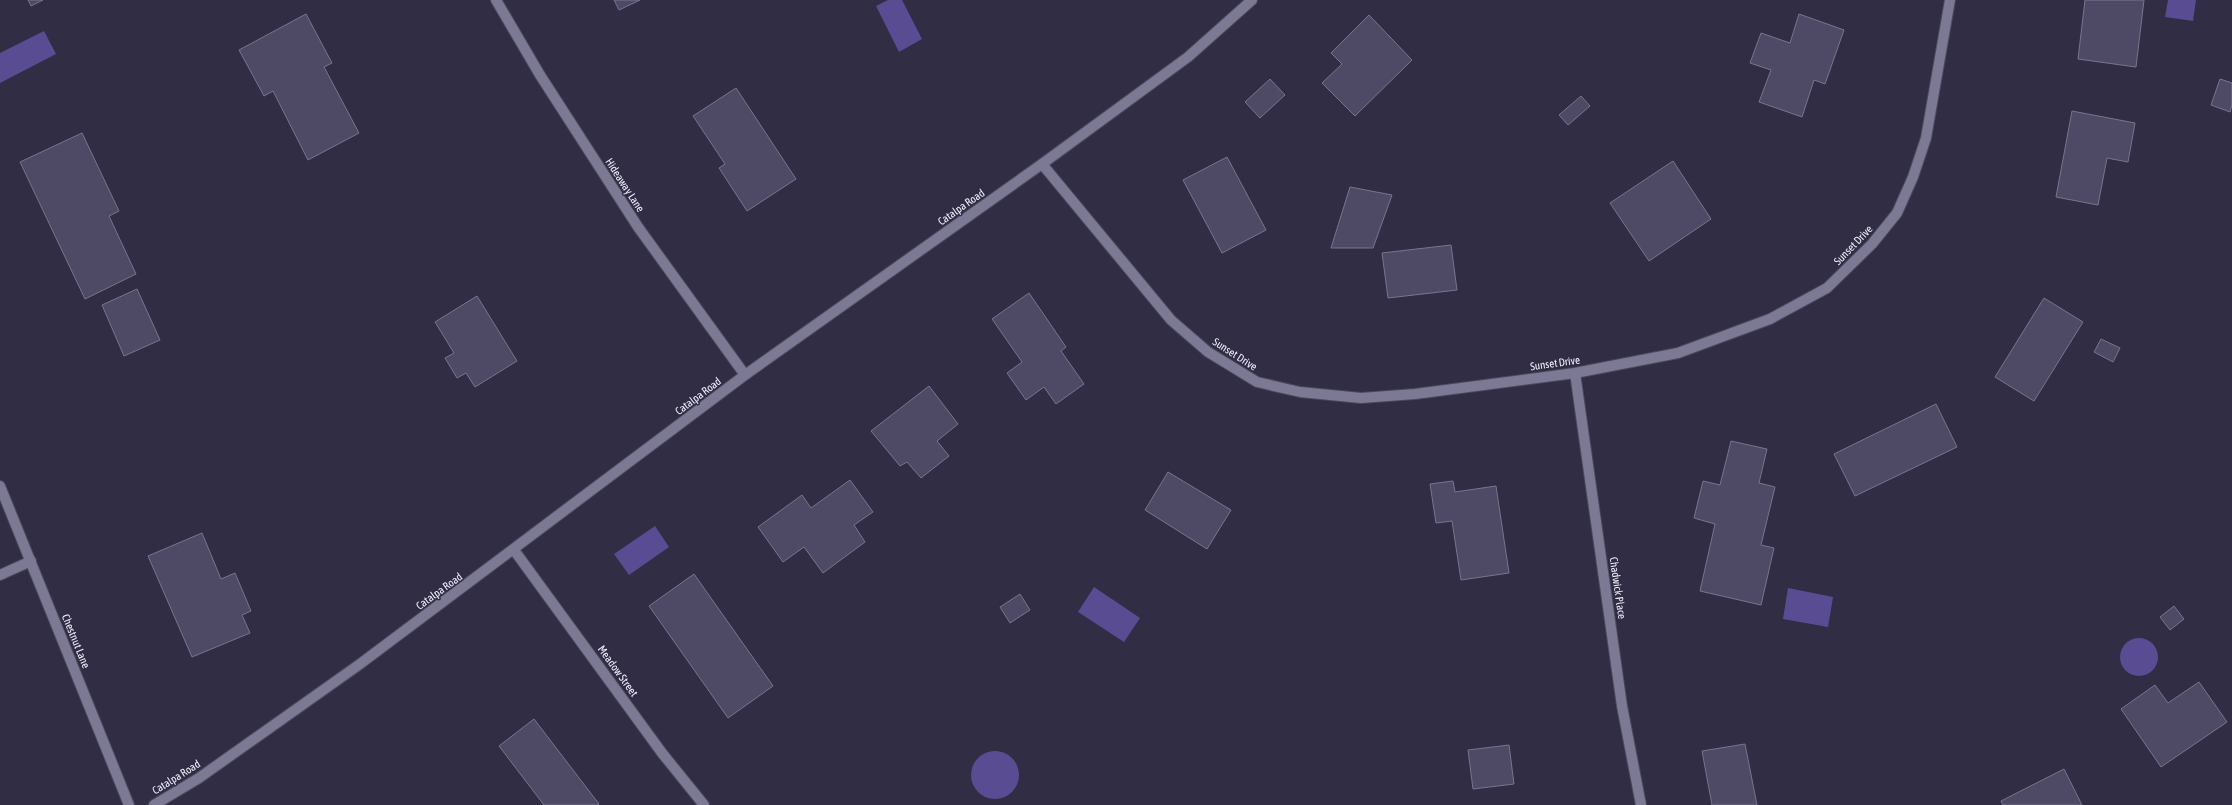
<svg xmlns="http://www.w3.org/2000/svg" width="2232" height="805" viewBox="0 0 2232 805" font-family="'Asap Condensed',sans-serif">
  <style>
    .water { fill: #5a4c93 }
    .building { fill: #4e4a65; stroke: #787591 }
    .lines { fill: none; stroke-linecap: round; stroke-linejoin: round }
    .minor-casing { stroke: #4d495d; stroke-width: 12 }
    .minor { stroke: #7c7995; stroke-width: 10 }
    .labels { text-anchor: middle; stroke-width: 3; stroke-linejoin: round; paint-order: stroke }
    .street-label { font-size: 11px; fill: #f1effc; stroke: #302d45 }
  </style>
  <rect width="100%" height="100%" fill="#302d45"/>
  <g class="water">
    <path d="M888 0H902L922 39 899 52 876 6Z"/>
    <path d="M2168 0H2196L2193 21 2165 17Z"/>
    <path d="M44 31 56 54 0 83V53Z"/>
    <path d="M655 526 669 547 629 575 614 554Z"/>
    <path d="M1094 587 1140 618 1124 642 1078 612Z"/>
    <path d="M1788 588 1833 597 1828 627 1783 619Z"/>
    <circle cx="2139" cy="657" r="19"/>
    <circle cx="995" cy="775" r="24"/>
  </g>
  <g class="building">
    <path d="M28 0H43L31 6Z"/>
    <path d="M614 0H640L619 10Z"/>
    <path d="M2085 0H2144L2136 67 2078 59Z"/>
    <path d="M306 14 332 63 324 67 359 133 308 160 273 91 264 96 239 50Z"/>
    <path d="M1799 14 1844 30 1825 84 1814 80 1802 117 1759 102 1771 70 1750 63 1761 33 1790 43Z"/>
    <path d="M1369 15 1412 60 1355 116 1322 83 1342 64 1331 53Z"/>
    <path d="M1270 79 1285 95 1260 118 1245 102Z"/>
    <path d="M2220 79 2232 83V105L2230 112 2211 105Z"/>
    <path d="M736 88 796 179 747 211 719 168 725 164 693 116Z"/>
    <path d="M1581 96 1590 106 1568 125 1559 115Z"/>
    <path d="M2072 111 2135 123 2128 162 2107 158 2098 205 2056 197Z"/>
    <path d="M82 133 119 211 109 216 136 274 85 299 20 162Z"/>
    <path d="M1227 157 1266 230 1222 253 1183 180Z"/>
    <path d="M1673 161 1711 219 1649 261 1610 203Z"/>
    <path d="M1350 187 1392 195 1373 248H1331Z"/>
    <path d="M1451 245 1457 290 1388 298 1382 253Z"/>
    <path d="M137 289 160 340 124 356 102 305Z"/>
    <path d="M1029 293 1066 347 1061 351 1084 384 1056 404 1044 387 1026 400 1007 373 1022 362 992 319Z"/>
    <path d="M477 296 517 361 475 387 466 373 457 378 445 358 454 353 435 322Z"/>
    <path d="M2044 298 2083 322 2034 401 1995 377Z"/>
    <path d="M2101 339 2120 348 2113 362 2094 352Z"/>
    <path d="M929 386 958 424 937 441 949 456 921 478 907 462 900 466 871 431Z"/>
    <path d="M1936 404 1957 447 1855 496 1834 454Z"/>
    <path d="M1731 441 1767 449 1759 483 1775 487 1761 545 1774 548 1761 605 1700 591 1715 524 1694 518 1703 481 1720 485Z"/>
    <path d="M1168 472 1231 510 1207 549 1145 510Z"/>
    <path d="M850 480 873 512 854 525 865 542 823 573 804 547 783 562 758 527 802 495 811 508Z"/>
    <path d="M1453 481 1455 492 1496 486 1509 573 1461 580 1452 521 1436 523 1430 484Z"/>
    <path d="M202 533 221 579 235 573 251 611 242 615 250 633 192 657 148 556Z"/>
    <path d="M694 574 773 686 728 718 649 606Z"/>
    <path d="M1020 594 1030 610 1010 623 1000 607Z"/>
    <path d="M2174 606 2184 619 2170 630 2160 617Z"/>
    <path d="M2199 682 2227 722 2161 767 2121 709 2155 685 2168 703Z"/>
    <path d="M534 719 599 804 598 805H544L499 746Z"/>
    <path d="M1745 744 1757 805H1712L1702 751Z"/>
    <path d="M1509 745 1514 784 1473 789 1468 750Z"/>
    <path d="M2064 769 2082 805H2003L2001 801Z"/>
  </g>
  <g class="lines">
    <defs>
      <g id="minor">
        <path d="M496 0 540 75 638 227 745 375"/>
        <path d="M1042 164 1171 320 1208 352 1257 382 1300 392 1361 398 1415 394 1575 373 1678 353 1770 319 1827 288 1872 244 1897 213 1913 177 1926 138 1950 0"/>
        <path d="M1575 373 1622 706 1641 805"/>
        <path d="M0 486 129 805"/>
        <path d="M514 550 662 753 704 805"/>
        <path d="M0 575 31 561"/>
        <path d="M154 805 199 778 360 664 745 375 1042 164 1188 57 1252 0"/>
      </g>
    </defs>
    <use href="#minor" class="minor-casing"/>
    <use href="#minor" class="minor"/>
  </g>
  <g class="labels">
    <g class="street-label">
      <text transform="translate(625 185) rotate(57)" y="4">Hideaway Lane</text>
      <text transform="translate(961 207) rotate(-35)" y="4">Catalpa Road</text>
      <text transform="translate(1853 245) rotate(-46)" y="4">Sunset Drive</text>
      <text transform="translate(1235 354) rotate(33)" y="4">Sunset Drive</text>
      <text transform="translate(1555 363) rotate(-8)" y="4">Sunset Drive</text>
      <text transform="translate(698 396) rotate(-37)" y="4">Catalpa Road</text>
      <text transform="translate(1618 588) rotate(82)" y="4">Chadwick Place</text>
      <text transform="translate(439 591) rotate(-36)" y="4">Catalpa Road</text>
      <text transform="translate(76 641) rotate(68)" y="4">Chestnut Lane</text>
      <text transform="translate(618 671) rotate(54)" y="4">Meadow Street</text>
      <text transform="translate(176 777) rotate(-32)" y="4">Catalpa Road</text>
    </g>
  </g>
</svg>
